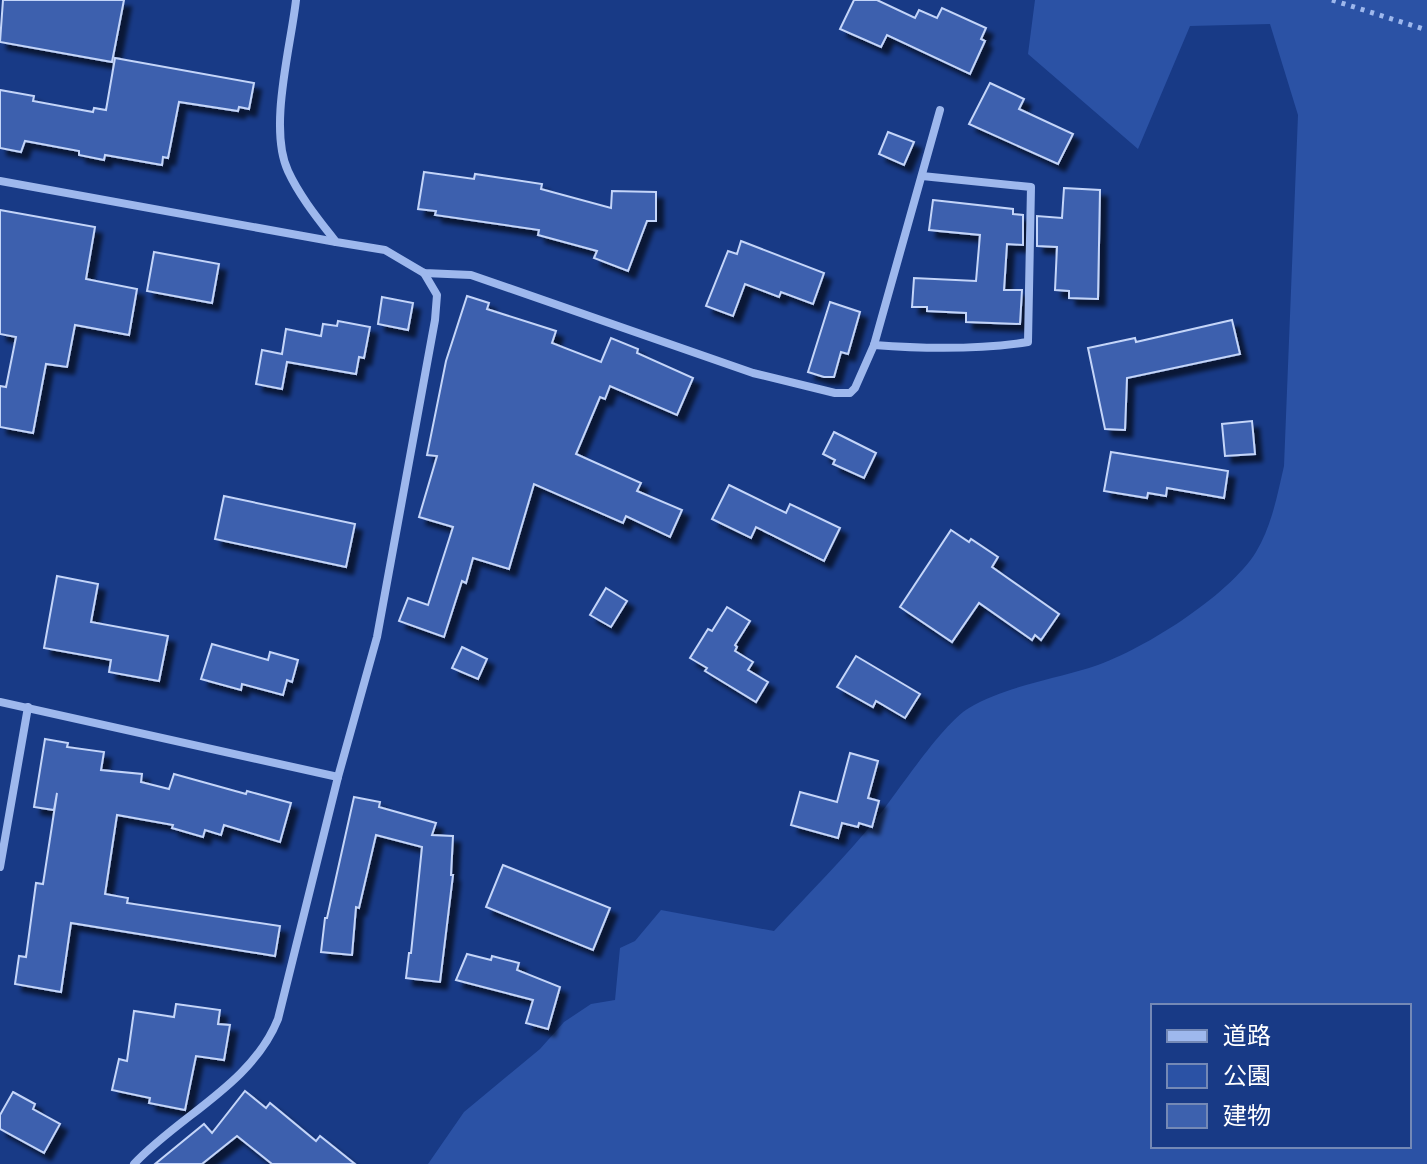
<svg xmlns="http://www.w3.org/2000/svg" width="1427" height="1164" viewBox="0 0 1427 1164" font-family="Helvetica,'Noto Sans JP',sans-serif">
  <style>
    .green { fill: #2b52a5; fill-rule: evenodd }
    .building { fill: #3d61ae; stroke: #c4d5f9; stroke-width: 2; filter: url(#shadow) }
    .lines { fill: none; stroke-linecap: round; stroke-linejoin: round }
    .path { stroke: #9eb8ed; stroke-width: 5; stroke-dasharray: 4 6; stroke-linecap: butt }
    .minor { stroke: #9eb8ed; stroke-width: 8 }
  </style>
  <defs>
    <filter id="shadow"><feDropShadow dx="7" dy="7" stdDeviation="2" flood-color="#0009"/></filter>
  </defs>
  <rect width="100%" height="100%" fill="#183a86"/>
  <path class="green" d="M1035 0H1427V1164H428L464 1112 540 1049 564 1022 591 1004 615 1000 620 948 635 941 661 910 774 931C808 894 845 858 876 819 898 792 942 724 969 708 1004 687 1050 680 1089 668 1139 653 1229 596 1256 552 1272 525 1277 496 1284 466L1298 115 1270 24 1190 26 1138 149 1028 54ZM1153 1006H1409V1146H1153Z"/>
  <g class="building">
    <path d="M3 0H124L112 62 0 42Z"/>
    <path d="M854 0H877L915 18 919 10 937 18 942 8 986 28 981 39 985 41 970 74 887 35 881 47 840 29Z"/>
    <path d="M115 58 254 83 249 109 239 107 238 111 179 102 168 158 163 157 162 165 105 155 104 160 79 155V151L25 141 21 152 0 148V90L34 96 33 101 93 112 94 108 106 110Z"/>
    <path d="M990 83 1024 99 1019 109 1073 134 1058 164 969 124Z"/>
    <path d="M888 132 914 142 904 165 879 154Z"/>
    <path d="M424 172 474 179 475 174 542 184 541 189 611 208 612 191 656 192V221H647L628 271 594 258 597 251 538 235 539 230 435 215 436 211 418 209Z"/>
    <path d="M1064 188 1100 190 1098 299 1069 298V291L1055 290 1057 247 1037 246V216L1062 218Z"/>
    <path d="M933 200 1013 209V214L1023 215V245L1007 244 1004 290H1022L1020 324 966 322V313L927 311V307H912L914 278 976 281 980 235 929 230Z"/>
    <path d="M0 210 95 227 86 279 137 289 129 335 75 325 67 367 46 364 33 433 0 427V386L6 387 16 337 0 334Z"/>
    <path d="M741 241 824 273 813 304 781 292 779 297 745 284 733 316 706 306 728 251 737 254Z"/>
    <path d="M154 252 219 264 212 303 147 291Z"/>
    <path d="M467 296 489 303 487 309 556 331 552 343 601 362 611 338 638 349 637 353 693 378 677 415 610 386 605 399 600 397 576 454 641 483 637 491 682 510 670 537 626 516 623 523 534 484 509 569 473 558 466 583 462 581 444 637 399 621 408 598 428 605 453 527 419 517 437 456 427 455 446 361Z"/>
    <path d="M382 297 413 303 408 330 378 324Z"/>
    <path d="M830 302 860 312 848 354 841 352 834 377H824L808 372Z"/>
    <path d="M1232 320 1240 354 1127 378 1125 430 1105 429 1088 348 1135 338 1136 342Z"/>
    <path d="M338 321 370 327 364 358 359 357 356 374 287 362 282 389 256 384 262 350 282 354 286 329 321 336 323 324 337 326Z"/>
    <path d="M1252 421 1255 454 1225 456 1222 424Z"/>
    <path d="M834 432 876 453 864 478 833 464 835 460 823 454Z"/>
    <path d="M1111 452 1228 471 1224 498 1167 488 1166 496 1148 493 1147 498 1104 491Z"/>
    <path d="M729 485 786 513 790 504 840 528 824 561 756 527 751 538 712 519Z"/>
    <path d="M224 496 355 524 346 567 215 539Z"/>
    <path d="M951 530 969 542 971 539 998 557 992 567 1059 614 1041 640 1035 635 1032 640 979 603 952 642 900 607Z"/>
    <path d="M57 576 98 584 91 622 168 636 159 681 109 672 111 660 44 648Z"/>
    <path d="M606 588 627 601 611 627 590 615Z"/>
    <path d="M727 607 750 621 735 645 737 647 735 651 753 662 748 670 768 682 756 702 705 671 707 668 690 658 708 629 712 631Z"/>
    <path d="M212 644 268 660 270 652 298 660 292 682 287 680 283 695 242 684 241 690 201 679Z"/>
    <path d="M462 647 487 659 478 679 452 668Z"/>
    <path d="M856 656 920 694 905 718 876 701 873 707 837 687Z"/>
    <path d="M45 739 68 743 67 747 104 752 101 770 142 774 141 782 169 789 174 774 246 794 247 791 291 803 280 842 224 825 221 835 205 830 203 837 172 828 173 825 117 815 105 894 128 898 127 903 280 926 275 956 71 923 61 992 15 984 19 956 26 957 36 883 43 884 57 793 54 810 34 807Z"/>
    <path d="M850 753 878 761 868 798 879 801 872 827 859 823 858 827 842 823 838 838 791 825 800 792 837 802Z"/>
    <path d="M354 797 380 802 379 807 436 823 432 835 453 836 451 875H453L440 982 406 978 409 953H411L422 847 376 835 359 908 356 907 352 955 321 952 325 918H327Z"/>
    <path d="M503 865 610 908 593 950 486 907Z"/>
    <path d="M467 954 491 960 492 956 519 963 517 970 560 987 548 1029 526 1023 533 1000 456 980Z"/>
    <path d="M176 1004 220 1010 218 1024 230 1025 224 1060 196 1056 185 1110 149 1103 150 1098 112 1090 119 1059 127 1061 134 1011 174 1017Z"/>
    <path d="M245 1091 266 1108 270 1103 316 1141 320 1136 355 1164H272L237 1136 202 1164H155L204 1124 212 1133Z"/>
    <path d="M13 1092 35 1104 33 1109 60 1124 44 1153 0 1129V1115Z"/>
  </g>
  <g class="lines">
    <path class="path" d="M1332 0 1427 30"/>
    <g class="minor">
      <path d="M296 0C291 46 268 128 288 171 300 197 319 220 336 242L385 250 424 273 471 275 753 373 835 393H850L855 388 874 345 940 110"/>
      <path d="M0 181 336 242"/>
      <path d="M874 345C926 349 976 350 1028 342L1031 187 922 176"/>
      <path d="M0 702 338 777"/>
      <path d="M0 867 28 707"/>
      <path d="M134 1164C180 1115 252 1084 278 1019L338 777 377 637 435 320 437 295 424 273"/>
    </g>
  </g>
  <rect x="1151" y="1004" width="260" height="144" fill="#183a86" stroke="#7489b6" stroke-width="2"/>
  <rect x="1167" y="1030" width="40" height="12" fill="#9eb8ed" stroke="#7489b6" stroke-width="2"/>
  <text x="1223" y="1044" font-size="24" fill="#ffffff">道路</text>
  <rect x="1167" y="1064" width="40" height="24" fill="#2b52a5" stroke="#7489b6" stroke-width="2"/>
  <text x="1223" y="1084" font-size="24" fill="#ffffff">公園</text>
  <rect x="1167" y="1104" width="40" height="24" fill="#3d61ae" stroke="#7489b6" stroke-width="2"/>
  <text x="1223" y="1124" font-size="24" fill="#ffffff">建物</text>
</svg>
